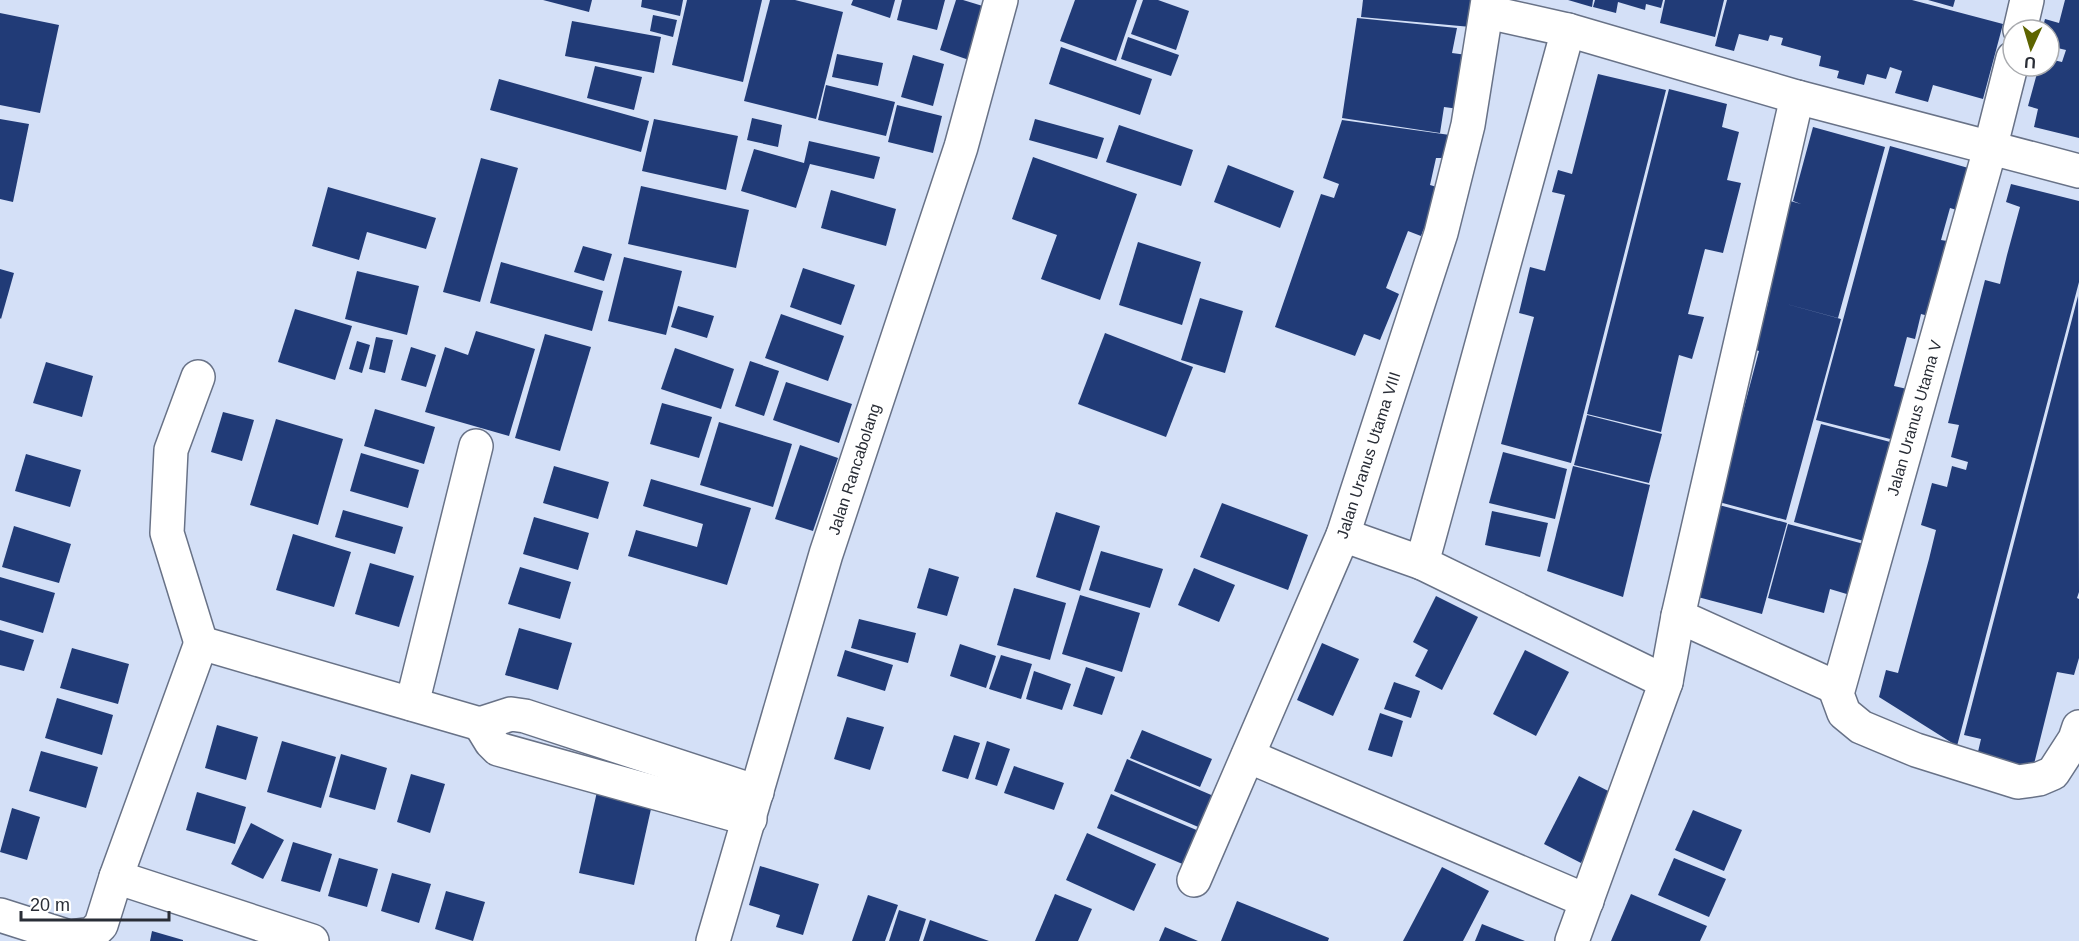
<svg xmlns="http://www.w3.org/2000/svg" width="2079" height="941" viewBox="0 0 2079 941" font-family="Arial,sans-serif">
  <style>
    .building { fill: #213b77 }
    .lines { fill: none; stroke-linecap: round; stroke-linejoin: round }
    .minor-casing { stroke: #687287; stroke-width: 36 }
    .minor { stroke: #fff; stroke-width: 33 }
    .labels { text-anchor: middle; stroke-width: 6; stroke-linejoin: round; paint-order: stroke }
    .street-label { font-size: 16px; fill: #292d36; stroke: #fff }
  </style>
  <rect width="100%" height="100%" fill="#d4e0f7"/>
  <g class="building">
    <path d="M543 0H592L589 12Z"/>
    <path d="M642 0H683L680 16 641 7Z"/>
    <path d="M687 0H762L743 82 672 65Z"/>
    <path d="M770 0H795L843 12 816 119 744 101Z"/>
    <path d="M853 0H895L890 18 851 5Z"/>
    <path d="M902 0H945L937 30 897 20Z"/>
    <path d="M956 0H963L986 7 969 60 940 50Z"/>
    <path d="M1075 0H1137L1116 61 1060 41Z"/>
    <path d="M1143 0H1158L1189 11 1176 50 1131 34Z"/>
    <path d="M1363 0H1474L1471 27 1361 17Z"/>
    <path d="M1568 0H1593L1592 7Z"/>
    <path d="M1595 0H1663L1661 8 1646 4 1645 10 1618 2 1616 13 1593 7Z"/>
    <path d="M1665 0H1724L1715 37 1660 23Z"/>
    <path d="M1727 0H1912L2003 24 1983 99 1933 85 1928 102 1895 93 1902 71 1890 67 1886 79 1867 74 1864 85 1837 78 1839 71 1819 66 1821 56 1781 45 1783 38 1770 35 1768 41 1739 34 1734 51 1715 46Z"/>
    <path d="M1928 0H1955L1953 7Z"/>
    <path d="M2065 0H2079V138L2034 127 2038 109 2028 106 2039 66H2049V59L2062 62 2066 50 2049 46V30H2042L2045 19 2059 23Z"/>
    <path d="M0 13 59 25 40 113 0 105Z"/>
    <path d="M653 15 677 20 673 37 650 31Z"/>
    <path d="M1357 18 1457 28 1452 53 1467 55 1459 109 1444 107 1440 133 1342 118Z"/>
    <path d="M572 21 661 37 654 73 565 56Z"/>
    <path d="M1128 37 1179 55 1171 76 1121 59Z"/>
    <path d="M1061 47 1152 79 1140 115 1049 84Z"/>
    <path d="M837 54 883 63 878 86 832 77Z"/>
    <path d="M913 55 944 64 933 106 901 97Z"/>
    <path d="M595 66 642 77 634 110 587 98Z"/>
    <path d="M1598 74 1666 90 1571 463 1501 444 1534 317 1519 313 1530 267 1545 271 1565 195 1552 192 1558 170 1572 174Z"/>
    <path d="M499 79 649 121 641 152 490 110Z"/>
    <path d="M826 85 895 102 886 136 818 120Z"/>
    <path d="M1669 89 1727 104 1722 127 1739 132 1727 180 1741 183 1723 253 1705 249 1688 314 1704 317 1692 359 1679 355 1661 432 1587 414Z"/>
    <path d="M897 105 942 116 933 153 888 142Z"/>
    <path d="M752 118 782 125 778 147 747 140Z"/>
    <path d="M0 119 29 124 13 202 0 199Z"/>
    <path d="M654 119 738 136 726 190 642 171Z"/>
    <path d="M1035 119 1104 138 1097 159 1029 140Z"/>
    <path d="M1342 120 1450 135 1446 158H1436L1430 185 1440 188 1421 236 1408 231 1386 288 1399 294 1380 340 1364 334 1355 356 1275 327 1321 194 1334 198 1339 184 1323 178Z"/>
    <path d="M1119 125 1193 150 1181 186 1106 162Z"/>
    <path d="M1813 127 1885 147 1838 318 1779 302 1841 319 1786 520 1719 502 1759 351 1746 347 1750 327 1761 330 1769 299 1757 295 1783 199 1801 204 1793 201Z"/>
    <path d="M809 141 880 157 874 179 810 164 796 208 741 191 754 149 804 163Z"/>
    <path d="M1890 146 1972 169 1960 211 1950 208 1941 240 1947 241 1940 265 1945 267 1932 317 1921 314 1915 339 1907 337 1894 386 1907 389 1898 441 1816 420Z"/>
    <path d="M1033 157 1137 194 1100 300 1041 279 1057 235 1012 219Z"/>
    <path d="M481 158 518 168 480 302 443 292Z"/>
    <path d="M1228 165 1294 191 1280 228 1214 202Z"/>
    <path d="M2011 184 2079 201V282L1957 746 1879 697 1886 670 1898 673 1929 559 1936 530 1921 525 1932 483 1947 487 1952 466 1966 470 1968 462 1951 457 1959 425 1948 423 1985 280 2000 284 2007 255 2020 207 2006 202Z"/>
    <path d="M641 186 749 210 736 268 628 244Z"/>
    <path d="M328 187 436 218 426 249 367 232 359 260 312 246Z"/>
    <path d="M831 190 896 209 886 246 821 228Z"/>
    <path d="M1138 242 1201 262 1182 325 1119 305Z"/>
    <path d="M583 246 612 254 604 281 574 272Z"/>
    <path d="M624 257 682 271 666 335 608 321Z"/>
    <path d="M501 262 603 291 592 331 490 303Z"/>
    <path d="M803 268 855 285 841 325 790 307Z"/>
    <path d="M0 269 14 273 1 319 0 318Z"/>
    <path d="M357 271 419 286 407 335 345 319Z"/>
    <path d="M2078 296 2079 592 2077 598 2079 599V658L2074 675 2057 672 2033 768 1977 756 1981 739 1964 735Z"/>
    <path d="M1200 298 1243 311 1225 373 1181 360Z"/>
    <path d="M678 306 714 316 707 338 671 327Z"/>
    <path d="M295 309 352 326 335 380 278 362Z"/>
    <path d="M781 314 844 336 828 381 765 358Z"/>
    <path d="M476 331 535 349 509 436 425 412 445 347 468 355Z"/>
    <path d="M1105 333 1193 367 1166 437 1078 404Z"/>
    <path d="M545 334 591 347 560 451 515 438Z"/>
    <path d="M376 337 393 340 385 373 369 369Z"/>
    <path d="M357 341 370 345 362 373 349 369Z"/>
    <path d="M411 347 436 355 426 387 401 380Z"/>
    <path d="M675 348 734 369 721 409 661 389Z"/>
    <path d="M750 361 779 371 764 416 735 406Z"/>
    <path d="M46 362 93 376 82 417 33 403Z"/>
    <path d="M786 382 852 404 839 443 773 420Z"/>
    <path d="M662 403 712 417 699 458 650 444Z"/>
    <path d="M375 409 435 427 424 464 364 446Z"/>
    <path d="M223 412 254 420 242 461 211 452Z"/>
    <path d="M1587 415 1662 434 1649 483 1574 465Z"/>
    <path d="M276 419 343 439 318 525 250 505Z"/>
    <path d="M719 422 792 444 773 507 700 485Z"/>
    <path d="M1821 424 1898 444 1871 543 1794 522Z"/>
    <path d="M800 445 838 458 813 531 775 519Z"/>
    <path d="M1503 452 1567 469 1555 519 1489 503Z"/>
    <path d="M361 453 419 470 408 508 350 491Z"/>
    <path d="M26 454 81 470 70 507 15 491Z"/>
    <path d="M554 466 609 482 598 519 543 503Z"/>
    <path d="M1573 466 1650 485 1623 597 1547 571Z"/>
    <path d="M651 479 751 508 727 585 628 556 636 530 697 547 703 524 643 506Z"/>
    <path d="M1222 503 1308 535 1288 590 1200 557Z"/>
    <path d="M1719 505 1787 523 1762 614 1694 596Z"/>
    <path d="M343 510 403 527 395 554 335 537Z"/>
    <path d="M1492 511 1548 523 1540 557 1485 545Z"/>
    <path d="M1056 512 1100 526 1080 591 1036 577Z"/>
    <path d="M534 517 589 533 578 570 523 554Z"/>
    <path d="M1788 524 1864 544 1850 595 1830 589 1824 613 1768 598Z"/>
    <path d="M14 526 71 544 59 583 2 567Z"/>
    <path d="M293 534 351 552 334 607 276 590Z"/>
    <path d="M1101 551 1163 569 1150 608 1089 590Z"/>
    <path d="M370 563 414 576 399 627 355 614Z"/>
    <path d="M520 567 571 582 560 619 508 604Z"/>
    <path d="M929 568 959 577 947 616 917 608Z"/>
    <path d="M1194 568 1235 585 1219 622 1178 605Z"/>
    <path d="M0 577 55 593 43 633 0 620Z"/>
    <path d="M1014 588 1066 603 1050 660 997 645Z"/>
    <path d="M1080 595 1140 613 1122 672 1062 654Z"/>
    <path d="M1436 596 1478 617 1442 690 1415 676 1428 650 1413 642Z"/>
    <path d="M859 619 916 633 908 663 851 648Z"/>
    <path d="M519 628 572 643 558 690 505 675Z"/>
    <path d="M0 630 34 640 24 671 0 665Z"/>
    <path d="M1322 643 1359 659 1333 716 1297 700Z"/>
    <path d="M960 644 996 656 986 688 950 676Z"/>
    <path d="M72 648 129 664 118 704 60 688Z"/>
    <path d="M845 650 893 665 885 691 837 676Z"/>
    <path d="M1525 650 1569 672 1536 736 1493 714Z"/>
    <path d="M1001 655 1032 664 1021 699 989 689Z"/>
    <path d="M1086 667 1115 677 1102 715 1073 706Z"/>
    <path d="M1034 671 1071 684 1062 710 1026 699Z"/>
    <path d="M1394 682 1420 691 1411 718 1384 709Z"/>
    <path d="M57 698 113 715 102 755 45 738Z"/>
    <path d="M1380 713 1403 721 1392 757 1368 750Z"/>
    <path d="M847 717 884 727 870 770 834 759Z"/>
    <path d="M217 725 258 737 246 780 205 768Z"/>
    <path d="M1142 730 1212 759 1200 787 1130 758Z"/>
    <path d="M954 735 980 743 968 779 942 771Z"/>
    <path d="M282 741 336 757 321 808 267 792Z"/>
    <path d="M987 741 1010 749 997 786 975 779Z"/>
    <path d="M41 751 98 767 86 808 29 791Z"/>
    <path d="M341 754 387 768 375 810 329 797Z"/>
    <path d="M1127 759 1216 797 1203 829 1114 791Z"/>
    <path d="M1014 766 1064 783 1054 810 1004 793Z"/>
    <path d="M411 774 445 784 430 833 397 822Z"/>
    <path d="M1579 776 1616 795 1581 863 1544 844Z"/>
    <path d="M598 787 653 800 634 885 579 873Z"/>
    <path d="M197 792 246 807 235 844 186 830Z"/>
    <path d="M1111 794 1206 834 1192 868 1097 828Z"/>
    <path d="M12 808 40 817 27 860 0 852Z"/>
    <path d="M1693 810 1742 830 1724 871 1675 850Z"/>
    <path d="M251 823 284 840 263 879 231 864Z"/>
    <path d="M1087 833 1156 864 1134 911 1066 880Z"/>
    <path d="M293 842 332 854 320 892 281 881Z"/>
    <path d="M339 858 378 869 367 907 328 896Z"/>
    <path d="M1674 858 1726 879 1709 917 1658 895Z"/>
    <path d="M760 866 819 884 803 935 776 927 780 915 749 905Z"/>
    <path d="M1442 867 1489 891 1463 941H1403Z"/>
    <path d="M392 873 431 884 419 923 381 911Z"/>
    <path d="M446 891 485 902 473 941 435 929Z"/>
    <path d="M1055 894 1092 909 1078 941H1035Z"/>
    <path d="M1631 894 1707 926 1700 941H1611Z"/>
    <path d="M868 895 898 905 885 941H852Z"/>
    <path d="M1237 901 1329 938 1328 941H1221Z"/>
    <path d="M899 910 926 919 919 941H889Z"/>
    <path d="M930 920 989 941H923Z"/>
    <path d="M1482 924 1525 941H1475Z"/>
    <path d="M1165 927 1198 941H1159Z"/>
    <path d="M152 931 183 940V941H150Z"/>
  </g>
  <g class="lines">
    <defs>
      <g id="minor">
        <path d="M1487 12 1568 30 1797 97 2079 171"/>
        <path d="M1568 30 1422 563 1666 682"/>
        <path d="M2020 30 2027 0"/>
        <path d="M2013 58 1990 149 1837 694 1844 713 1861 727 1916 750 2018 782 2039 779 2053 773 2075 739 2079 727"/>
        <path d="M198 377 171 450 167 533 201 643"/>
        <path d="M1343 535 1422 563"/>
        <path d="M1678 616 1837 688"/>
        <path d="M412 704 476 446"/>
        <path d="M480 724 491 742 498 749 750 819"/>
        <path d="M1248 756 1587 901"/>
        <path d="M116 877 312 941"/>
        <path d="M1194 880 1343 535 1441 233 1468 125 1488 0"/>
        <path d="M0 915 69 937 92 934 101 925 116 877 201 643 480 724 511 714 525 716 757 792"/>
        <path d="M713 941 826 554 961 147 1001 0"/>
        <path d="M1572 941 1666 682 1678 616 1797 97"/>
      </g>
    </defs>
    <use href="#minor" class="minor-casing"/>
    <use href="#minor" class="minor"/>
  </g>
  <g class="labels">
    <g class="street-label">
      <text transform="translate(1914 418) rotate(-74)" y="6">Jalan Uranus Utama V</text>
      <text transform="translate(1368 455) rotate(-72)" y="6">Jalan Uranus Utama VIII</text>
      <text transform="translate(854 469) rotate(-72)" y="6">Jalan Rancabolang</text>
    </g>
  </g>
  <g transform="translate(2031 48) rotate(184)"><circle r="28" fill="#ffffff" stroke="#a9abaf" stroke-width="1.5"/>
  <path d="M0-4.5L10 22L0 15L-10 22Z" fill="#5d6400"/>
  <text y="-9" font-size="16" font-weight="bold" text-anchor="middle" fill="#292d36">U</text>
  </g>
  <path d="M21 911v9h148v-9" fill="none" stroke="#292d36" stroke-width="3"/>
  <text x="30" y="911" font-size="18" fill="#292d36" stroke="#ffffff" stroke-width="4.5" paint-order="stroke">20 m</text>
</svg>
